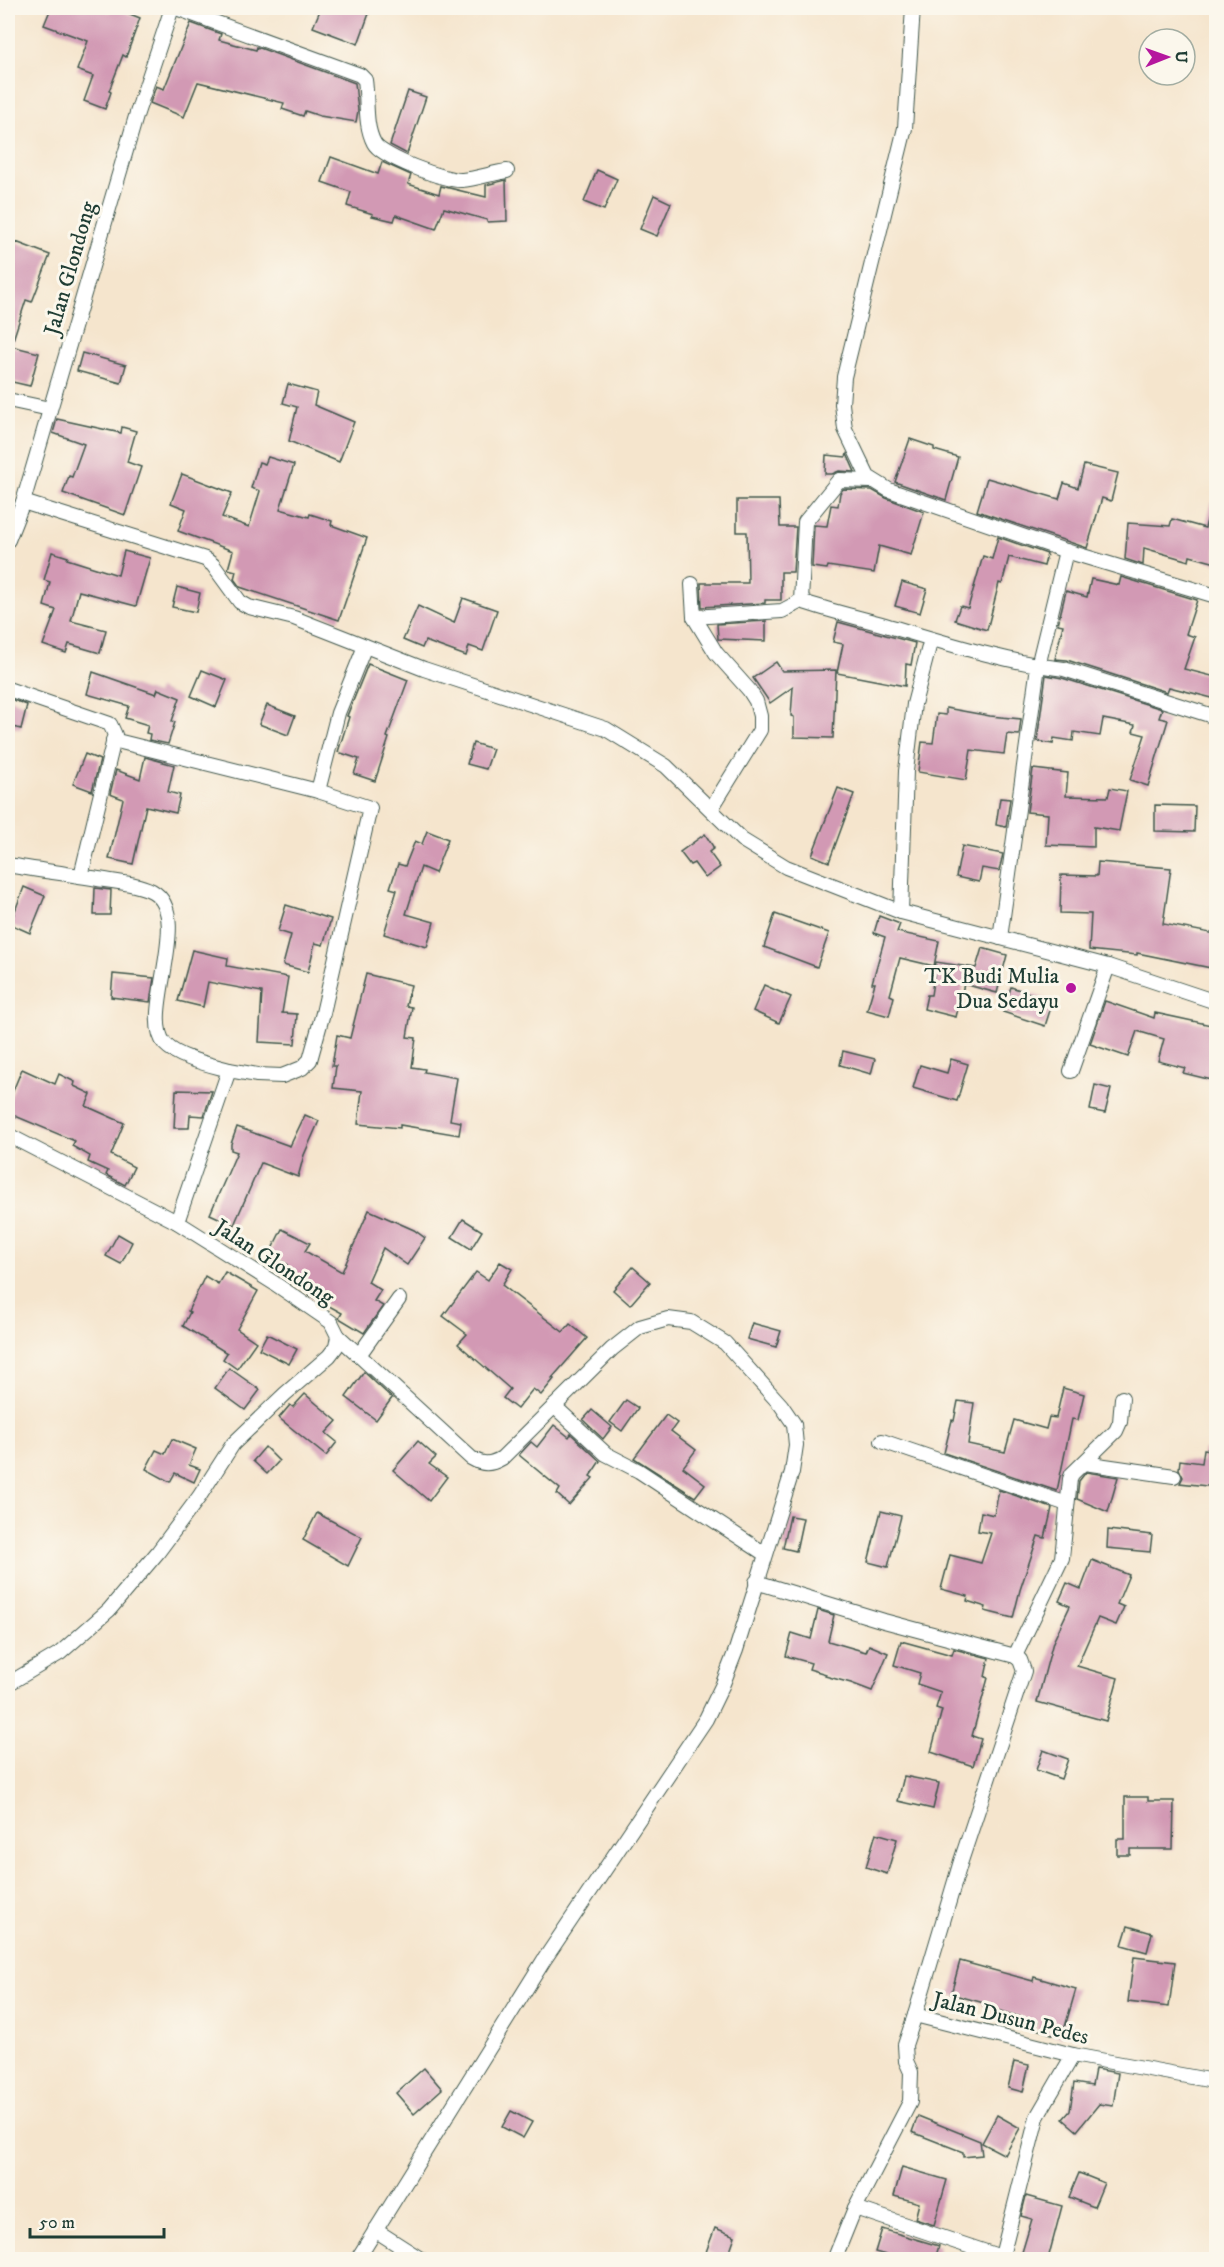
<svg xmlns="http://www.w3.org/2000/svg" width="1224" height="2267" viewBox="0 0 1224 2267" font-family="'IM FELL DW Pica',serif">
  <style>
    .building { fill: #d299b4 }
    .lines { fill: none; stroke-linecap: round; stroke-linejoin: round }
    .street-casing { stroke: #3f564b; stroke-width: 16 }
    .street { stroke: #fff; stroke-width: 14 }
    .poi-dot { fill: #b5179e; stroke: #fbf7ec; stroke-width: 2 }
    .labels { text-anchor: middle; stroke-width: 6; stroke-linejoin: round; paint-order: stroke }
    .street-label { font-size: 22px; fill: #1f3d34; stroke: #fbf7ec }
    .poi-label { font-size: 22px; fill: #1f3d34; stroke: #fbf7ec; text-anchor: end }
  </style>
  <rect width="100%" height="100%" fill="#fbf7ec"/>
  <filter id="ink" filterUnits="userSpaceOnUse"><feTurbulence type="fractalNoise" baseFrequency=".0167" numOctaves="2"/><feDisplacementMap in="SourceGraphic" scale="12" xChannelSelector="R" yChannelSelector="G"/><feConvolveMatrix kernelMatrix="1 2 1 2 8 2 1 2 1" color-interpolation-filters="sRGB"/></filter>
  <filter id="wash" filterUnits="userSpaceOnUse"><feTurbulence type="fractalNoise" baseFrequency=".008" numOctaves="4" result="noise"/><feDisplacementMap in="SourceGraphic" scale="24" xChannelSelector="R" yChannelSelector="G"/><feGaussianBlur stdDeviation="1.35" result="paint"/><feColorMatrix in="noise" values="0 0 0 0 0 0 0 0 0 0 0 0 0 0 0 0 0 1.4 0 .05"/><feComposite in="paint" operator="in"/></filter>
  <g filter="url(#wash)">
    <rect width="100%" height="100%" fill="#f5e5cd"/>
    <g id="blocks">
      <g class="building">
        <path d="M51 8H96L109 12 111 8H115L140 18 126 57 123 55 109 91 111 92 105 109 84 101 93 76 77 70 88 41 44 25Z"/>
        <path d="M321 8H371L358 44 313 27Z"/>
        <path d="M191 23 221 34 219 40 256 50 257 47 355 83 358 111 356 122 320 116 305 111 303 116 282 109 284 103 198 82 184 117 150 103 156 86 164 89Z"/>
        <path d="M408 91 426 97 407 154 390 145Z"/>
        <path d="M331 157 378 174 382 162 411 175 408 184 439 194 441 186 486 197V185L506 180 507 221 487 222V220L444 208 436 229 396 215 394 221 372 216 373 214 347 206 351 192 322 182Z"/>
        <path d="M597 170 617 179 604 210 584 202Z"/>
        <path d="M654 195 671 203 657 236 640 229Z"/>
        <path d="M16 242 50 255 32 302 26 300 11 346 39 353 30 386 8 381V308L12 294 8 293V264Z"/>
        <path d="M82 353 126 365 121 383 77 371Z"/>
        <path d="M288 384 317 392 314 405 354 422 339 462 289 441 297 407 283 403Z"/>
        <path d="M57 419 121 433 122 427 136 431 127 462 141 467 125 515 63 493 69 476 72 477 84 444 53 433Z"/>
        <path d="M910 439 934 447V450L958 457 946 500 895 482Z"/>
        <path d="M847 454 855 472 839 471 832 474H825L826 455 846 457Z"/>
        <path d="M268 457 294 465 280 509 309 517 310 514 332 521 331 525 367 538 339 620 240 587 234 579 236 571 228 569 233 551 178 531 186 509 171 503 182 474 232 493 222 517 249 527 260 491 251 488 259 462 265 464Z"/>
        <path d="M1084 465 1118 473 1111 501 1102 498 1087 548 977 511 987 478 1059 499 1064 483 1078 488Z"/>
        <path d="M843 489 872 490 886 498 924 512 911 555 879 546 874 573 828 566 827 569 812 567 814 525 827 526 831 505 838 506 840 493Z"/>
        <path d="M737 500H779L780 527H796L793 572H781V600H765V603L702 607 701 583H748L747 532H737Z"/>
        <path d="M1212 502H1216V563L1190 556 1189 561 1144 548 1143 565 1125 559 1128 523 1170 526 1172 519 1205 528Z"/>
        <path d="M998 537 1047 554 1044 566 1009 557 1002 584 999 583 987 630 955 620 960 606 968 608 983 556 992 559Z"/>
        <path d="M124 551 150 558 136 606 79 591 71 621 106 630 100 653 69 644 66 653 43 645 56 610 44 606 50 582 44 580 52 552 68 557 67 559 118 575Z"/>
        <path d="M1121 577 1197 600 1186 634 1195 637 1184 669 1216 677V699L1169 687 1167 692 1067 660 1055 659 1063 625 1058 624 1066 591 1087 597 1091 579 1119 585Z"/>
        <path d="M902 582 927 589 920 613 895 606Z"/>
        <path d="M177 587 200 593 196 612 172 607Z"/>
        <path d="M463 598 497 610 483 651 469 646 466 656 425 641 422 648 403 640 418 606 454 623Z"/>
        <path d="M766 621V641L718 639 717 624Z"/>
        <path d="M838 622 915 643 911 665 906 664 905 686 837 673 843 644 833 642Z"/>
        <path d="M776 662 782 671 836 670 833 738 794 737V717L791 716 793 687 770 703 753 678Z"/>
        <path d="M368 664 408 680 387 737 389 738 375 781 354 774 359 759 338 752 349 717 347 716Z"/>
        <path d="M202 670 227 680 216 707 191 696Z"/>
        <path d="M93 672 156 694 158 689 180 698 172 721 175 722 168 744 149 740 150 734 146 733 148 725 125 718 129 706 87 694Z"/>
        <path d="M1046 675 1062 678 1162 709 1159 718 1168 720 1148 786 1130 780 1145 735 1133 732 1135 725 1103 719 1100 736 1074 732 1073 741 1054 738 1053 744 1037 741Z"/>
        <path d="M8 698 27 705 21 729 8 726Z"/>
        <path d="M267 705 295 716 288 735 259 724Z"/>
        <path d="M946 708 990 716 1021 719 1019 735 1007 734 1004 754 971 750 966 780 918 772 922 742 933 743 937 714 946 715Z"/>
        <path d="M473 743 493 749 486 769 467 764Z"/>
        <path d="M85 754 100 760 92 791 73 784Z"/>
        <path d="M145 757 174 765 168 792 180 795 176 813 146 806 133 864 109 859 123 799 110 794 116 770 140 779Z"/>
        <path d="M1033 769 1068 773 1066 796 1108 797 1110 788 1127 791 1119 831 1094 827V847L1046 845 1048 814 1027 812Z"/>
        <path d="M838 788 854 794 829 862 812 855Z"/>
        <path d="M1000 798 1010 799 1006 827 996 825Z"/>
        <path d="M1155 805 1195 806 1194 832 1155 831Z"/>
        <path d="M427 831 448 839 435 873 421 867 406 914 434 922 427 947 384 934 397 890 390 888 398 864 405 866 415 841 422 844Z"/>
        <path d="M705 834 714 848 709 852 720 867 705 878 694 863 690 865 680 852Z"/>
        <path d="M962 846 1003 854 999 871 982 868 979 882 956 877Z"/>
        <path d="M1098 862 1171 868 1163 924 1216 934V969L1137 953V955L1089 950 1091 914 1060 913 1061 875 1097 876Z"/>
        <path d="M24 887 45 896 30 933 10 924Z"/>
        <path d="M95 888 111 890 110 915H94Z"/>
        <path d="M286 905 331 919 323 945 315 943 308 972 283 965 291 935 278 931Z"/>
        <path d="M775 914 829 933 817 967 764 947Z"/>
        <path d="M879 916 900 924 897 932 939 941 934 966 900 958 890 995 894 997 889 1016 867 1010 875 983H872L885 937 874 933Z"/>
        <path d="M982 948 1007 955 997 993 964 984 956 1017 924 1009 927 995H931L936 962 976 968Z"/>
        <path d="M192 950 228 958 227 966 288 977 282 1013 297 1014 295 1044 259 1042 262 992 208 982 203 1007 178 1001Z"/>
        <path d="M113 974 154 978 150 1002 111 997Z"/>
        <path d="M366 974 411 985 406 1006 412 1007 407 1037 416 1038 412 1067 425 1069 424 1072 457 1078 450 1120 461 1122 459 1135 400 1125V1128L358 1124 362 1091 333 1088 336 1066H332L337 1035 350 1038Z"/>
        <path d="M764 985 791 997 779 1023 753 1011Z"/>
        <path d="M1011 987 1053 1001 1045 1026 1003 1012Z"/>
        <path d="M1105 1001 1154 1018 1155 1013 1216 1026V1081L1183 1073 1185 1068 1158 1061 1164 1039 1137 1031 1128 1057 1090 1044Z"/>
        <path d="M843 1051 875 1059 871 1074 840 1065Z"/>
        <path d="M951 1059 968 1064 957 1101 913 1088 920 1065 947 1073Z"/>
        <path d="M22 1069 55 1084 59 1074 75 1082 74 1086 91 1094 86 1106 124 1123 111 1155 134 1167 125 1185 106 1175 108 1171 88 1162 90 1156 72 1146 75 1141 8 1113V1103Z"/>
        <path d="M1095 1085 1111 1089 1105 1113 1090 1110Z"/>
        <path d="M176 1090 212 1091 204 1116 190 1115 189 1128H174Z"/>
        <path d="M305 1115 319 1121 304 1155 298 1177 261 1163 234 1225 210 1214 237 1152 231 1150V1144L237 1127 290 1146Z"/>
        <path d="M369 1210 414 1230 425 1238 407 1265 383 1248 368 1282 381 1290 374 1301 383 1306 364 1333 339 1318 342 1313 309 1295 312 1291 282 1276 287 1264 269 1255 282 1229 310 1243 305 1251 342 1272Z"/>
        <path d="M463 1219 482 1231 471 1249 452 1237Z"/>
        <path d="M118 1234 132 1242 121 1264 106 1256Z"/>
        <path d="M500 1262 512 1269 502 1285 563 1332 570 1324 587 1338 552 1378 554 1379 541 1395 533 1389 517 1409 503 1398 510 1389 458 1344 467 1334 443 1316 476 1272 488 1280Z"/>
        <path d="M633 1267 650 1282 630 1305 613 1290Z"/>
        <path d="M225 1272 258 1291 237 1329 256 1342 237 1369 223 1359 227 1353 183 1326 190 1312 188 1311 205 1276 218 1284Z"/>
        <path d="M752 1323 781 1331 776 1347 747 1339Z"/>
        <path d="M267 1334 297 1349 289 1364 259 1349Z"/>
        <path d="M229 1368 260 1390 245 1410 215 1388Z"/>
        <path d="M364 1372 392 1398 376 1420 346 1397Z"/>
        <path d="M1063 1388 1084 1394 1078 1420 1072 1419 1057 1491 944 1453 952 1420 954 1421 958 1401 974 1403 968 1444 1005 1452 1014 1420 1046 1429 1049 1417 1056 1418Z"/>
        <path d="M305 1394 337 1421 326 1433 337 1442 326 1456 279 1418 290 1405 293 1407Z"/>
        <path d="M626 1400 638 1408 622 1431 610 1422Z"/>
        <path d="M592 1410 612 1427 603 1439 583 1420Z"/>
        <path d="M666 1415 677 1423 671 1431 696 1450 683 1467 705 1484 695 1497 634 1458Z"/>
        <path d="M554 1425 569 1437 571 1434 600 1461 590 1476 593 1478 569 1505 557 1494 560 1489 519 1455 531 1442 537 1447Z"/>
        <path d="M172 1439 196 1449 189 1465 200 1469 194 1482 175 1473 170 1482 146 1469 156 1450 165 1454Z"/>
        <path d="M418 1441 436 1457 429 1464 447 1477 429 1501 393 1470Z"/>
        <path d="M265 1447 279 1461 267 1474 253 1461Z"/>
        <path d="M1204 1449 1216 1451V1487L1180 1483 1183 1477 1179 1469 1180 1460 1202 1463Z"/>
        <path d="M1086 1472 1118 1477 1108 1512 1077 1499 1079 1481Z"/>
        <path d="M999 1490 1052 1508 1045 1538 1038 1536 1020 1590 1013 1618 985 1611 986 1607 967 1601 968 1596 941 1589 950 1555 981 1563 991 1533 978 1531 981 1512 994 1515Z"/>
        <path d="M881 1511 901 1516 888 1567 868 1562Z"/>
        <path d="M317 1513 362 1537 348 1566 303 1540Z"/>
        <path d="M790 1516 803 1518 796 1551 783 1548Z"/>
        <path d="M1108 1530 1152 1535 1150 1552 1107 1548Z"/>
        <path d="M1092 1560 1129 1575 1117 1604 1124 1607 1116 1625 1098 1618 1077 1666 1118 1678 1106 1721 1037 1702 1053 1642 1070 1606 1059 1601 1067 1583 1081 1589Z"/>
        <path d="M818 1610 834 1615 828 1641 866 1652 869 1645 888 1653 872 1691 851 1683 825 1676 826 1674 809 1669 811 1663 786 1656 792 1633 811 1639Z"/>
        <path d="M901 1641 952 1655 954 1649 989 1658 985 1677 988 1678 972 1736 981 1739 973 1766 931 1752 942 1710 936 1708 941 1692 917 1684 920 1673 894 1665Z"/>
        <path d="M1043 1750 1068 1759 1061 1779 1036 1770Z"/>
        <path d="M904 1776 939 1783 933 1809 898 1801Z"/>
        <path d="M1125 1797H1148V1801H1174L1173 1849H1130V1855H1117V1839H1125Z"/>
        <path d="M876 1833 897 1839 887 1874 866 1867Z"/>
        <path d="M1128 1926 1152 1933 1147 1952 1122 1945Z"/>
        <path d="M1134 1957 1175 1962 1169 2007 1128 2002Z"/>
        <path d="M960 1961 1033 1981 1034 1977 1076 1989 1062 2037 1036 2029 1038 2022 983 2006 984 2003 951 1994Z"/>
        <path d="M1014 2062 1029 2065 1023 2092 1008 2088Z"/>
        <path d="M424 2068 442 2089 414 2114 396 2093Z"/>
        <path d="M1095 2069 1118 2073 1113 2106 1099 2104 1077 2131 1063 2119 1070 2111 1074 2083 1092 2086Z"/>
        <path d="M511 2111 532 2122 523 2138 502 2127Z"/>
        <path d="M997 2115 1020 2128 1005 2155 982 2143Z"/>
        <path d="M918 2116 980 2141 982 2155 963 2157V2152L912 2132Z"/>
        <path d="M902 2167 947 2180 934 2225 915 2219 919 2203 894 2196Z"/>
        <path d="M1079 2173 1104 2183 1094 2207 1069 2197Z"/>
        <path d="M1026 2196 1062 2206 1048 2259H1020L1032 2219 1021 2216Z"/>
        <path d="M715 2228 735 2236 727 2259 706 2252Z"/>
        <path d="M882 2229 939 2246 935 2259H900L875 2252Z"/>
      </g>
    </g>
  </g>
  <g filter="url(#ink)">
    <use href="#blocks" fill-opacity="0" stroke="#3f564b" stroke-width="1.5"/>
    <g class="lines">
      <defs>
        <g id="street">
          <path d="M176 8 360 75 365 80C368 100 364 124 374 143 381 157 446 181 462 180 475 179 493 173 507 171"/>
          <path d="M913 8 905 128 844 377 842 404 845 429 868 477 889 490 1066 551 1216 596"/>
          <path d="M8 400 50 409"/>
          <path d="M23 502 205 559 213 565 240 602 249 607 294 618 424 669 606 729 666 766 742 840 786 867 901 912 1108 966 1216 1002"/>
          <path d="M8 540 23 502 137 113 172 8"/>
          <path d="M692 584 694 617 716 653 749 690 756 701 760 716V730L711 809"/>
          <path d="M801 601 805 522 839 480 871 481"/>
          <path d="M694 617 782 611 801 601C829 611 857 617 885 625 943 642 1004 662 1064 669L1216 717"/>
          <path d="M8 689 110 724 115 735 81 876"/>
          <path d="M113 740 318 791 370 808 323 1013 310 1060 302 1068 282 1076 257 1075 229 1070 177 1222"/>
          <path d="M318 791 338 713 365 646"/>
          <path d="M8 865C38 870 68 874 98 879 116 882 136 883 152 891 195 915 139 1015 165 1044 178 1058 211 1065 229 1070"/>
          <path d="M901 912 906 771 914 704 931 639"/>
          <path d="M1000 938 1038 666 1066 551"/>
          <path d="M1071 1071 1108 966"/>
          <path d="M8 1135 177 1222 274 1283 331 1322 338 1336 336 1347 329 1356 285 1394 233 1444 199 1497 158 1552 109 1610 60 1653 8 1684"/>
          <path d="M338 1336 471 1458C483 1465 490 1465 502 1458L612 1349 640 1327 668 1319 691 1322 725 1343 781 1405 794 1424 796 1445 792 1472 736 1650 722 1686 706 1719 544 1960 357 2260"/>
          <path d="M359 1355 399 1299"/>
          <path d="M554 1406 606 1454 639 1471 765 1554"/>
          <path d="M882 1441 1067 1504"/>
          <path d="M1084 1463 1174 1476"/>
          <path d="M756 1582 884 1621 1015 1656 1020 1660 1024 1671 961 1861 915 2015"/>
          <path d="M1015 1656 1062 1558 1070 1479 1072 1474 1116 1431 1120 1422 1122 1398"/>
          <path d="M855 2208 1001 2257"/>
          <path d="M375 2230 422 2260"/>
          <path d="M834 2260 855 2208 910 2102 911 2072 906 2061 905 2045 915 2015 1073 2055 1208 2080H1216"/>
          <path d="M1001 2260 1037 2117 1073 2055"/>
        </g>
      </defs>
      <use href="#street" class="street-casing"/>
      <use href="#street" class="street"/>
    </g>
  </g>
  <circle class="poi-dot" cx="1071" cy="988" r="6"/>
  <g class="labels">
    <g class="street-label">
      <text transform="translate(69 268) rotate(-74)" y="8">Jalan Glondong</text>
      <text transform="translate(275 1261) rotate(33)" y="8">Jalan Glondong</text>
      <text transform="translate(1011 2017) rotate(14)" y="8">Jalan Dusun Pedes</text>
    </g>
    <g class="poi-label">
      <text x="1059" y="983">TK Budi Mulia<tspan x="1059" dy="25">Dua Sedayu</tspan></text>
    </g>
  </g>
  <rect width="1224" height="2267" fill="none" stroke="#fbf7ec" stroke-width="30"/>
  <g transform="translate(1167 57) rotate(89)"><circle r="28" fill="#fbf7ec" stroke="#a3ada2" stroke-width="1.5"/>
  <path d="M0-4.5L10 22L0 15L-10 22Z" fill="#b5179e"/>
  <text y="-9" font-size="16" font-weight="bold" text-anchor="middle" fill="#1f3d34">U</text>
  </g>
  <path d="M30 2228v9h134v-9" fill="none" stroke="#1f3d34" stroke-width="3"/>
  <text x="39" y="2228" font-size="18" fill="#1f3d34" stroke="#fbf7ec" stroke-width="4.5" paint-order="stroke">50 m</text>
</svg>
